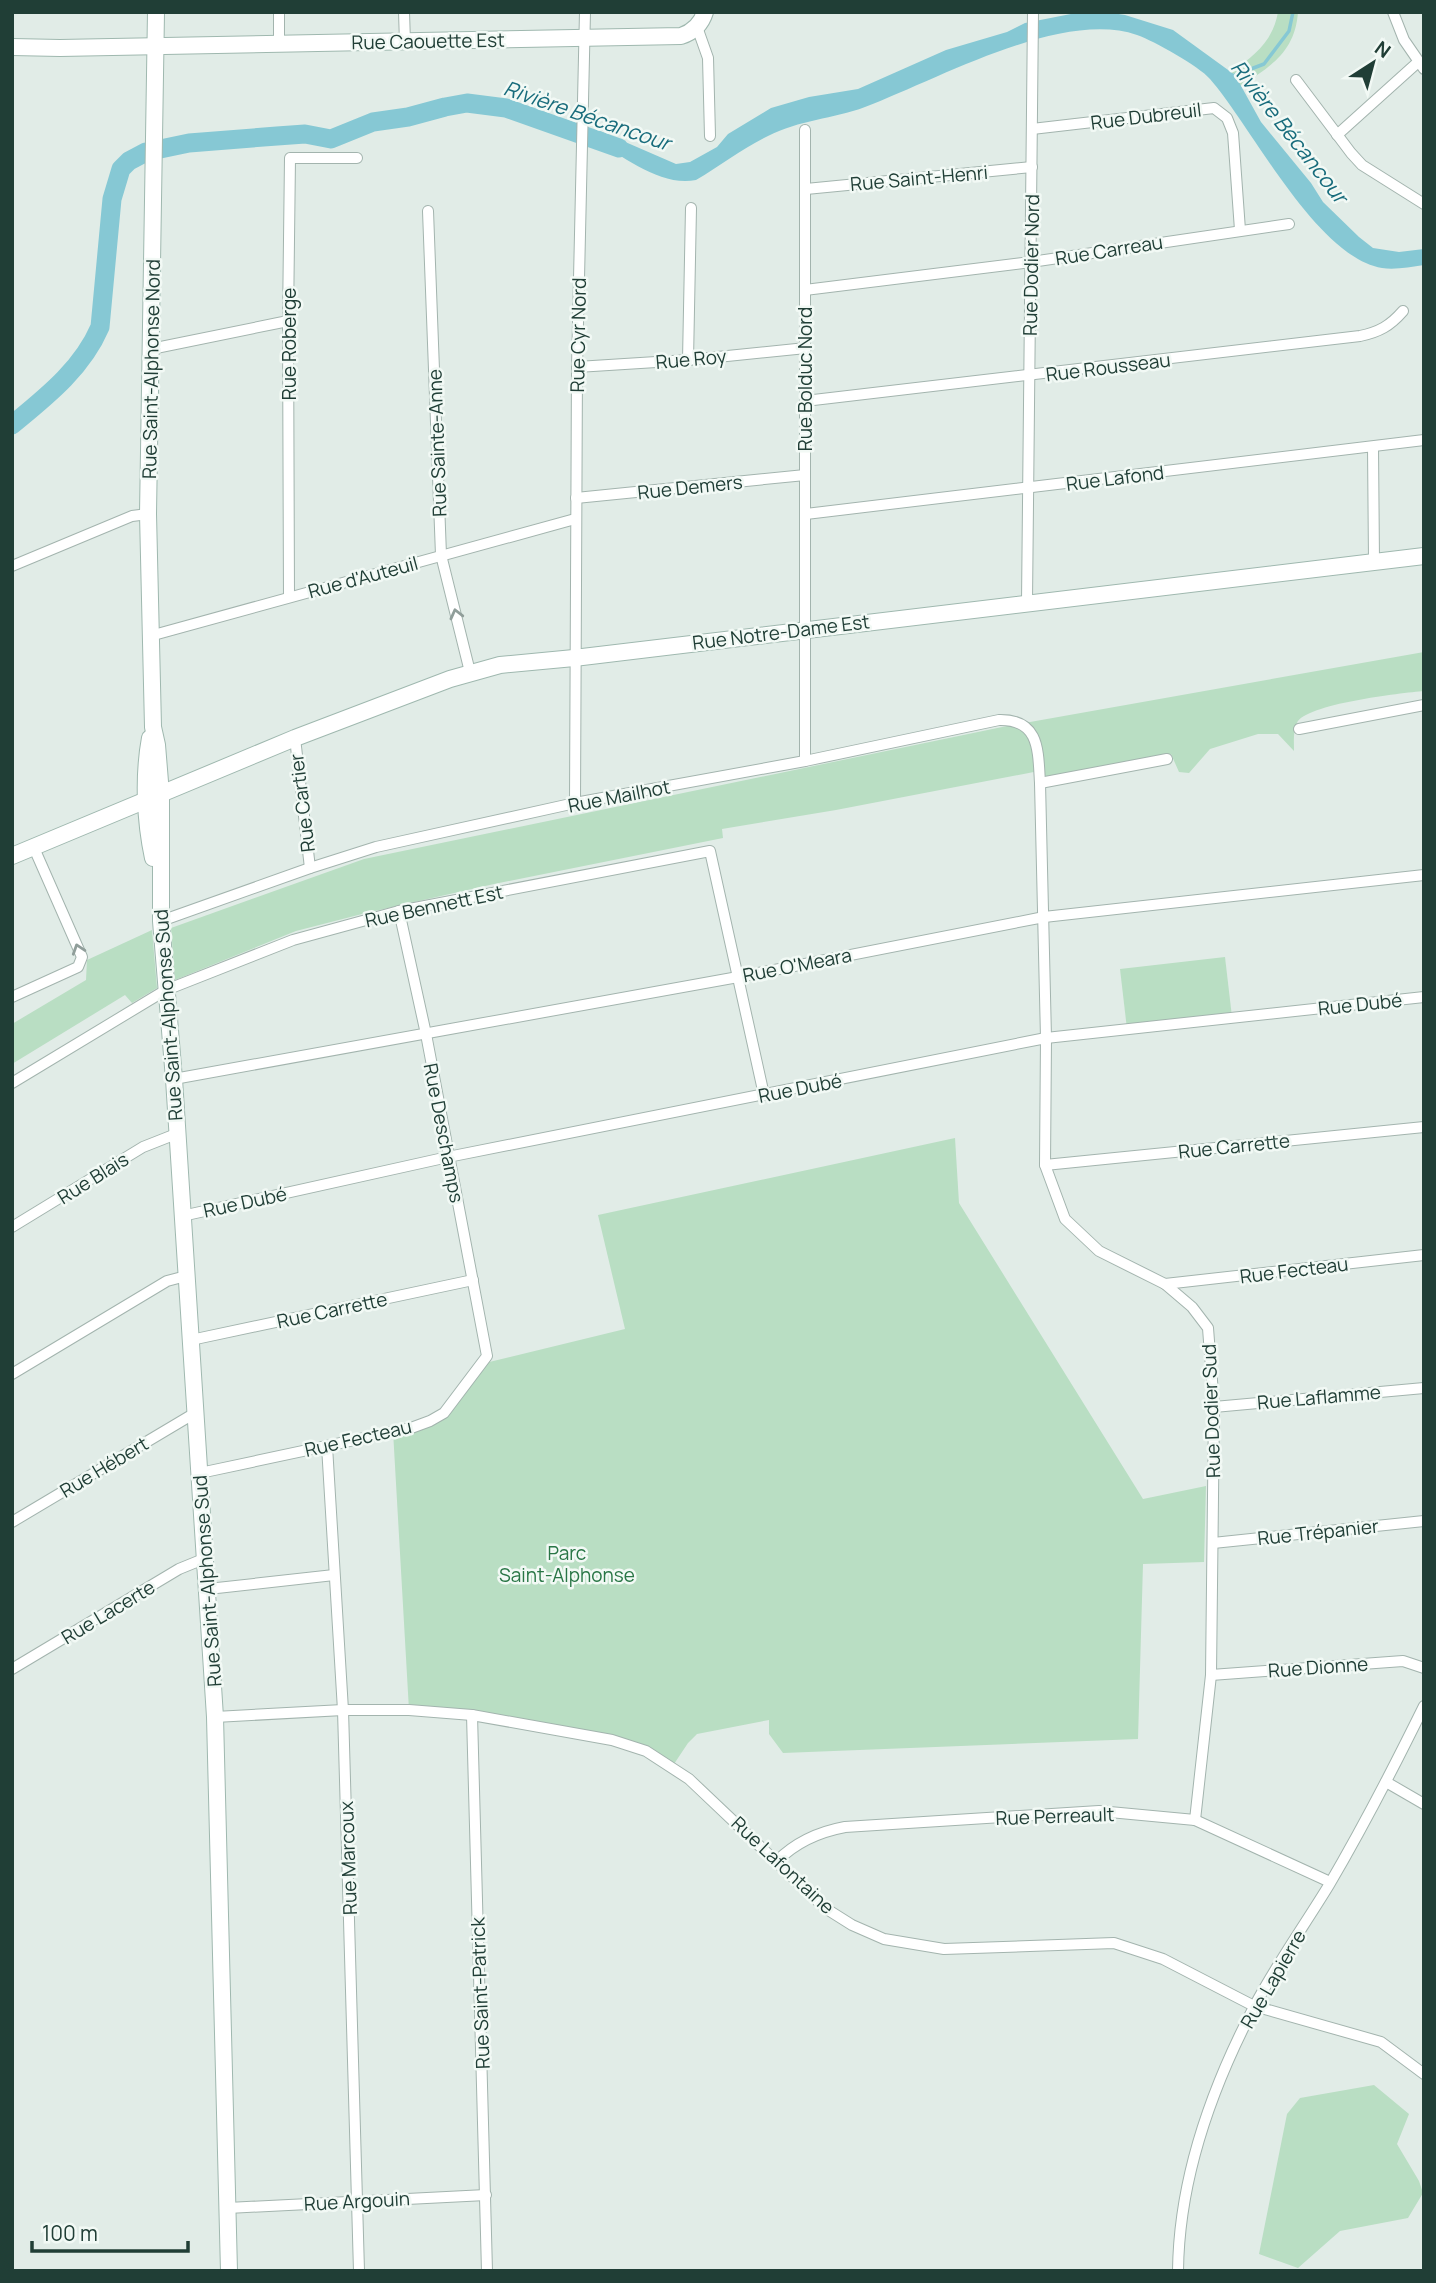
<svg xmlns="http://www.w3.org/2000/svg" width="1436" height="2283" viewBox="0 0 1436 2283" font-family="Manrope,sans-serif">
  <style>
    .green { fill: #b9dec3 }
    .water { fill: #86c8d4 }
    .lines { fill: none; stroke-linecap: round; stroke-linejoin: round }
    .stream { stroke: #86c8d4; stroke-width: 3.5 }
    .river { stroke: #86c8d4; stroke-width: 19 }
    .street-casing { stroke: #a3b4ae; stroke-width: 12 }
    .secondary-casing { stroke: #9fb8af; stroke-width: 18 }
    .street { stroke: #fff; stroke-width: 10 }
    .secondary { stroke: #fff; stroke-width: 16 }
    .oneway { stroke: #909e9a }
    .labels { text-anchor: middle; stroke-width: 5; stroke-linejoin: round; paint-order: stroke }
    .street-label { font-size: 19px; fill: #203e36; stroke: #f2f9f5 }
    .park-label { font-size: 19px; fill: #297646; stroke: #f2f9f5 }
    .water-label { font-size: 21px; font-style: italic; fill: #186c7c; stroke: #f2f9f5 }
  </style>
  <rect width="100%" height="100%" fill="#e1ece7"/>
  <g class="green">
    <path d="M1278 12H1298C1295 52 1271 66 1241 86L1230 72C1254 57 1273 41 1278 12Z"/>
    <path d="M1424 652V691C1401 693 1305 704 1297 723 1293 730 1294 743 1294 751L1278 734H1258L1210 749 1189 773 1179 772 1171 754 1045 778 1044 770 836 810 722 829 723 838 494 884 366 913 296 931 175 980 171 928 364 859 1007 726Z"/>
    <path d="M152 930 157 988 132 1003 125 995 12 1064V1024L86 980 87 960Z"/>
    <path d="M1225 957 1232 1017 1127 1029 1120 969Z"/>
    <path d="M955 1138 959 1203 1143 1499 1206 1486 1204 1562 1143 1564 1138 1739 783 1753 769 1734V1720L697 1734 688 1743 672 1767 612 1740 409 1710 393 1431 430 1421 481 1364 625 1329 598 1215Z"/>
    <path d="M1374 2085 1409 2114 1397 2144 1419 2181 1423 2193 1408 2218 1340 2231 1298 2268 1259 2254 1287 2114 1300 2098Z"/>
  </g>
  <path class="water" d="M1081 12H1106L1125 15 1173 30 1235 75 1261 122 1311 183 1323 202 1359 237 1373 248 1399 252 1424 249V265C1410 267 1395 270 1382 268 1316 257 1252 127 1210 79 1199 66 1154 41 1137 35 1061 9 937 80 865 107 833 119 799 120 768 136 743 148 720 166 696 180 661 187 624 157 595 140L600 131 676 164 690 162 717 147 728 134 771 108 809 97 858 89 946 50 1007 32 1025 23Z"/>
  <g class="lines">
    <path class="stream" d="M1232 78 1235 75 1264 64 1289 31 1293 12"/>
    <path class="river" d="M12 425C46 397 82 369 100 327L112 199 121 169 129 161 146 152 189 143 277 136 305 134 331 139 373 122 408 117 445 107 467 103 506 108 619 148"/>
    <defs>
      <g id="street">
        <path d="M279 12V44"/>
        <path d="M404 12 405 42"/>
        <path d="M1393 12 1404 40 1424 69"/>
        <path d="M697 27 708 58 710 136"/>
        <path d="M1296 80 1351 153 1362 165 1424 204"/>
        <path d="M1032 129 1214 108 1227 118 1233 133 1240 230"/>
        <path d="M805 130V761"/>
        <path d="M1337 135 1417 63"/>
        <path d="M806 189 1032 167"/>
        <path d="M428 211 441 555 470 672"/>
        <path d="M805 290 1031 262 1289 224"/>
        <path d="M151 349 288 321"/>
        <path d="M688 360 691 208"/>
        <path d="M577 367 688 360 806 348"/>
        <path d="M805 401 1360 336C1379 332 1390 326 1403 311"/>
        <path d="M1373 447 1374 561"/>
        <path d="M576 498 805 475"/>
        <path d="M806 514 1424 440"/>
        <path d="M12 566 132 516 148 514"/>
        <path d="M289 597 288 321 290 158H357"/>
        <path d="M1027 602 1033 12"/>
        <path d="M150 636 575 519"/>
        <path d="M1299 729 1424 705"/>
        <path d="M295 738 310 868"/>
        <path d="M1040 783 1167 759"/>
        <path d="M575 803 577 367 585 12"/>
        <path d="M161 921 310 868 376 847 575 803 805 761 999 720C1040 719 1038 751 1040 783L1046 1038 1045 1165 1065 1219 1099 1251 1165 1284 1192 1307 1208 1328 1214 1407 1211 1675 1195 1820"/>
        <path d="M12 997 78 967 82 957 34 848"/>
        <path d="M174 1079 738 977 1044 917 1424 875"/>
        <path d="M12 1083 166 990 293 940 399 911 710 851 764 1095"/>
        <path d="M1045 1165 1424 1127"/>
        <path d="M182 1216 448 1157 1046 1038 1424 997"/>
        <path d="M12 1227 143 1147 176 1134"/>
        <path d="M1165 1284 1424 1255"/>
        <path d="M191 1340 473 1280"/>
        <path d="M12 1374 167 1281 186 1276"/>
        <path d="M1214 1407 1424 1388"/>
        <path d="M327 1446 343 1710 359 2271"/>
        <path d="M200 1473 411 1428 430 1421 444 1413 487 1356 426 1034 399 911"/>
        <path d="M12 1522 195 1413"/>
        <path d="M1213 1543 1424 1521"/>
        <path d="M208 1589 334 1575"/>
        <path d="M12 1669 179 1569 206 1558"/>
        <path d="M1211 1675 1403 1661 1424 1668"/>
        <path d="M472 1715 487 2271"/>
        <path d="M215 1717 343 1710H409L472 1715 612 1740 646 1751 689 1779 825 1908 852 1925 884 1939 944 1949 1114 1943 1163 1959 1254 2006 1381 2042 1424 2074"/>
        <path d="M1386 1782 1424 1804"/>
        <path d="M777 1861C796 1842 818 1832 845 1827L1099 1811 1195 1820 1330 1882"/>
        <path d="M228 2208 486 2195"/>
        <path d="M1178 2271C1179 2178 1211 2089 1254 2007 1276 1965 1304 1926 1329 1885 1363 1827 1394 1767 1424 1706"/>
      </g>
      <g id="secondary">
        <path d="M156 12 148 514 153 727 157 745 161 794V921L174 1079 215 1717 229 2271"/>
        <path d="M12 47 60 48 681 36C693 32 701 25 705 12"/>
        <path d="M150 738C143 776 145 821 153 858"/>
        <path d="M12 856 295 738 450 679 500 665 574 658 1424 556"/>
      </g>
    </defs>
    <use href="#street" class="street-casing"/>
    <use href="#secondary" class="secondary-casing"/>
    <use href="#street" class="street"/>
    <use href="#secondary" class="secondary"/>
  </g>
  <defs><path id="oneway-chevron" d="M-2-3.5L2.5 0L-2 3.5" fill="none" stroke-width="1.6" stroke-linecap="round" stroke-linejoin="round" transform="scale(1.75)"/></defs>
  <g class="oneway">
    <use href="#oneway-chevron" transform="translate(456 614) rotate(-104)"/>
    <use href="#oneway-chevron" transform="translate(78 949) rotate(-108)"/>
  </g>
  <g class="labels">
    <g class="street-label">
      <text transform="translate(428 41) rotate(-1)" y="7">Rue Caouette Est</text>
      <text transform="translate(1146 116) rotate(-7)" y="7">Rue Dubreuil</text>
      <text transform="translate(919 178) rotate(-5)" y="7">Rue Saint-Henri</text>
      <text transform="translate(1109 250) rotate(-9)" y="7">Rue Carreau</text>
      <text transform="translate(1031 265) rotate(-89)" y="7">Rue Dodier Nord</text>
      <text transform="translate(578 335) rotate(-89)" y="7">Rue Cyr Nord</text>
      <text transform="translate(289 344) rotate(-90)" y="7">Rue Roberge</text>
      <text transform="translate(691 359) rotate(-5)" y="7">Rue Roy</text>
      <text transform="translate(1108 367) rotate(-7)" y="7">Rue Rousseau</text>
      <text transform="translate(151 369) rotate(-89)" y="7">Rue Saint-Alphonse Nord</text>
      <text transform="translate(805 379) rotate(-90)" y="7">Rue Bolduc Nord</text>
      <text transform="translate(437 443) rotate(-92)" y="7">Rue Sainte-Anne</text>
      <text transform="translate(1115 478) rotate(-7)" y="7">Rue Lafond</text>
      <text transform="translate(690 487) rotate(-6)" y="7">Rue Demers</text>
      <text transform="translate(363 577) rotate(-15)" y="7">Rue d'Auteuil</text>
      <text transform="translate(781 632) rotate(-7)" y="7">Rue Notre-Dame Est</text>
      <text transform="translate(619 796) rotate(-11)" y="7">Rue Mailhot</text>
      <text transform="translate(302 803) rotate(-97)" y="7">Rue Cartier</text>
      <text transform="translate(434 906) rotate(-12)" y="7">Rue Bennett Est</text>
      <text transform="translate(797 965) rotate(-11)" y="7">Rue O'Meara</text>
      <text transform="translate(1360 1004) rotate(-6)" y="7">Rue Dubé</text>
      <text transform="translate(168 1015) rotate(-94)" y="7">Rue Saint-Alphonse Sud</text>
      <text transform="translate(800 1088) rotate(-11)" y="7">Rue Dubé</text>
      <text transform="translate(444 1133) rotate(79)" y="7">Rue Deschamps</text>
      <text transform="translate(1234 1146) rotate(-6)" y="7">Rue Carrette</text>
      <text transform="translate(93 1178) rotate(-32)" y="7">Rue Blais</text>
      <text transform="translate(245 1202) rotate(-12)" y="7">Rue Dubé</text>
      <text transform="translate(1294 1270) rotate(-7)" y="7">Rue Fecteau</text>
      <text transform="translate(332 1310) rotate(-12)" y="7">Rue Carrette</text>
      <text transform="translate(1319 1397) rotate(-5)" y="7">Rue Laflamme</text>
      <text transform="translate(1211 1411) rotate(-92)" y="7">Rue Dodier Sud</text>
      <text transform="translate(358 1438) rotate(-13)" y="7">Rue Fecteau</text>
      <text transform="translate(104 1467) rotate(-31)" y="7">Rue Hébert</text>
      <text transform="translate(1318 1532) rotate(-6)" y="7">Rue Trépanier</text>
      <text transform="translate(207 1581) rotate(-94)" y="7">Rue Saint-Alphonse Sud</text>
      <text transform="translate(108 1612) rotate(-31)" y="7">Rue Lacerte</text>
      <text transform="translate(1318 1667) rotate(-4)" y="7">Rue Dionne</text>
      <text transform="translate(1055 1816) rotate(-2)" y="7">Rue Perreault</text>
      <text transform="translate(348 1858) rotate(-92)" y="7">Rue Marcoux</text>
      <text transform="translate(783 1865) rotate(43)" y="7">Rue Lafontaine</text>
      <text transform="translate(1273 1979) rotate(-60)" y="7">Rue Lapierre</text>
      <text transform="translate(480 1993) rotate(-92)" y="7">Rue Saint-Patrick</text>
      <text transform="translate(357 2201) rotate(-3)" y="7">Rue Argouin</text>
    </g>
    <g class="park-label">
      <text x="567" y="1560">Parc<tspan x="567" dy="22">Saint-Alphonse</tspan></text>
    </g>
    <g class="water-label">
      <text transform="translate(587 116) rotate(19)" y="7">Rivière Bécancour</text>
      <text transform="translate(1289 132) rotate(52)" y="7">Rivière Bécancour</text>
    </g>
  </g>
  <rect width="1436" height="2283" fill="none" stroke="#203e36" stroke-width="28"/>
  <g transform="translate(1373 63) rotate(36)" stroke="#f2f9f5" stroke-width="5" paint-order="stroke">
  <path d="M0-5L12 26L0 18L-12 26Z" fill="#203e36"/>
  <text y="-10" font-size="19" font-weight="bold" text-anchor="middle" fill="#203e36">N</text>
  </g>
  <path d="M32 2241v10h156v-10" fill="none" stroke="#203e36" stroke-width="3.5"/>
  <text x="42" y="2241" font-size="21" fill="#203e36" stroke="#f2f9f5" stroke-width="5" paint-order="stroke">100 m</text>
</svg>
